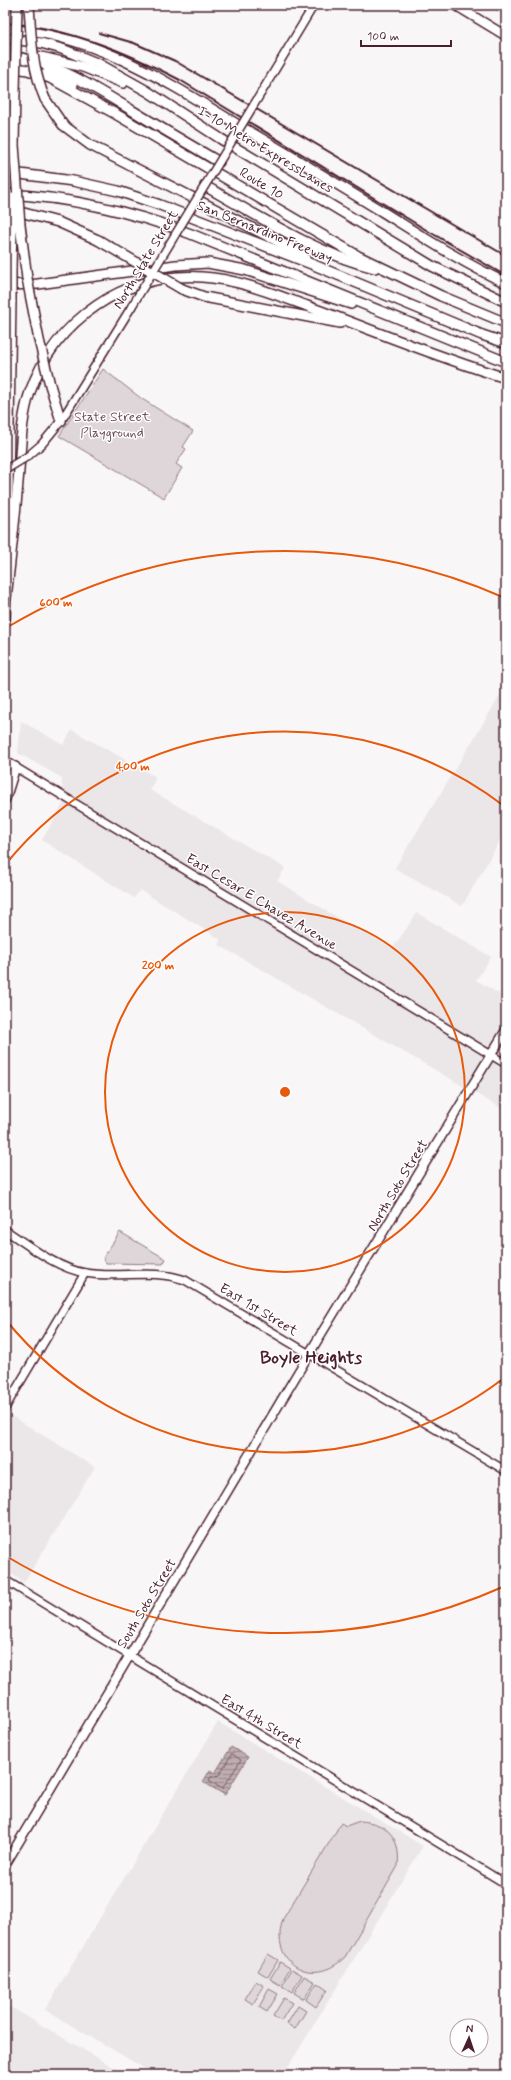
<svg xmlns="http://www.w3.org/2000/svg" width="511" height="2080" viewBox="0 0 511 2080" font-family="Mynerve,sans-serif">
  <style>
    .built { fill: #ebe6e8 }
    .green { fill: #ded6d9; stroke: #947a82 }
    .water { fill: url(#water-rules); stroke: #8f747b }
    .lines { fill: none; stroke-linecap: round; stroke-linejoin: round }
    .shore { stroke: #785860; stroke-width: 1 }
    .secondary-casing { stroke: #4a1f2b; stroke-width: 10 }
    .primary-casing { stroke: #4a1f2b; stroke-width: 11 }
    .highway-casing { stroke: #4a1f2b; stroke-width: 12 }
    .secondary { stroke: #fff; stroke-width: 7 }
    .primary { stroke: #fff; stroke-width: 8 }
    .highway { stroke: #fff; stroke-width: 9 }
    .rail { stroke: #4a1f2b; stroke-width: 2 }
    .secondary-bridge-casing { stroke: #4a1f2b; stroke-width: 10; stroke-linecap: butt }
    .highway-bridge-casing { stroke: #4a1f2b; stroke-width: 12; stroke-linecap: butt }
    .secondary-bridge { stroke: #fff; stroke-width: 7 }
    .highway-bridge { stroke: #fff; stroke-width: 9 }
    .ring { fill: none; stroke: #e8590c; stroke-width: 2 }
    .labels { text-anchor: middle; stroke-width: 3; stroke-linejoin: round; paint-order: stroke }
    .street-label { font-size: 14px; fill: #4a1f2b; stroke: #fff }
    .park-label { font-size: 14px; fill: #6f4d56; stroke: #fff }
    .district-label { font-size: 18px; font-weight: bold; fill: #4a1f2b; stroke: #fff }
    .centre { fill: #e8590c; stroke: #fff; stroke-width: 2 }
    .ring-label { font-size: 12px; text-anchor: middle; font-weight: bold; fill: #e8590c; stroke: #fff; stroke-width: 3; stroke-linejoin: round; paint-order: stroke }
  </style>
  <defs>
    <pattern id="water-rules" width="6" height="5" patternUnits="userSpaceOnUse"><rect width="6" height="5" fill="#bdadb0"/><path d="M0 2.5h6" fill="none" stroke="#9c8c8f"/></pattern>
  </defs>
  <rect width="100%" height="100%" fill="#f8f6f7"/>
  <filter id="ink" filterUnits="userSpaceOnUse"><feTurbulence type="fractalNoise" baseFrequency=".025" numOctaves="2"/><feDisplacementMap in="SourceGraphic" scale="8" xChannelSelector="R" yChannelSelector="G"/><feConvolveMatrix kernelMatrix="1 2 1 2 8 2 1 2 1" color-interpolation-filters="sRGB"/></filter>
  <g filter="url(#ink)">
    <g class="built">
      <path d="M486 5H506V17Z"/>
      <path d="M506 686V830L462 906 395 868Z"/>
      <path d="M21 721 63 745 72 730 156 777 150 790 285 868 277 881 350 925 393 948 417 913 491 957 476 980 506 998V1111L219 945 220 939 140 890 134 898 42 840 63 804 62 778 18 753Z"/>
      <path d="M8 1414 95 1467 24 1582 5 1570V1419Z"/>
      <path d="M218 1722 423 1846 283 2075H156L45 2010Z"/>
      <path d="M5 2004 127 2075H5Z"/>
    </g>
    <g class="green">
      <path d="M103 369 142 399 193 431 183 447 186 449 176 464 182 468 164 498 59 436Z"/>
      <path d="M120 1232 166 1259 163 1264 106 1263 103 1258Z"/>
      <path d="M360 1821C388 1823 401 1838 398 1866L345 1957C312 1990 268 1962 283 1919L341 1823 346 1826Z"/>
      <path d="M268 1954 278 1960 268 1977 258 1971Z"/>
      <path d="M280 1962 290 1968 280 1985 270 1979Z"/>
      <path d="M292 1969 302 1975 292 1992 282 1986Z"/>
      <path d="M304 1976 315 1982 304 1999 294 1993Z"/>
      <path d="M256 1981 264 1986 253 2004 245 1999Z"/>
      <path d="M317 1983 327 1990 316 2007 306 2000Z"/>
      <path d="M269 1989 278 1994 267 2012 259 2007Z"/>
      <path d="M284 1998 292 2003 281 2021 273 2016Z"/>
      <path d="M298 2006 306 2011 295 2029 287 2024Z"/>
    </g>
    <path class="water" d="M231 1747 248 1757 225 1795 203 1782 210 1770 215 1773Z"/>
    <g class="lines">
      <path class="shore" d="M232 1754 241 1760 222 1789 209 1780 211 1777 219 1775Z"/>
      <defs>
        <g id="secondary">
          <path d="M261 93 314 5"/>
          <path d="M28 456 42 444 61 421 132 306"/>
          <path d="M15 767 506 1064"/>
          <path d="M5 1230C30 1246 56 1268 85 1273 119 1279 152 1268 185 1280L506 1471"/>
          <path d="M5 1408 85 1273"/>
          <path d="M5 1580 506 1884"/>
        </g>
        <g id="primary">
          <path d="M455 5 506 36"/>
          <path d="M5 761 15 767"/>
          <path d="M5 1865 309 1354 506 1030"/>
        </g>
        <g id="highway">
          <path d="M5 28C94 34 166 81 240 126 288 154 335 183 383 212 423 237 463 263 506 283"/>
          <path d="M5 38 41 43 62 49 99 64 147 91 221 139 432 266 506 302"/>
          <path d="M5 55C56 62 90 85 133 111 161 128 190 145 219 162"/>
          <path d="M37 56 83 67 123 83"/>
          <path d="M5 66 28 70 50 78 114 113 358 256 441 296 506 323"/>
          <path d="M48 70 73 85"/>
          <path d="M45 99 63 125 90 145 295 250 305 258"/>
          <path d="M14 145 15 92"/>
          <path d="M5 172 73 181 118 191 160 205 314 265 482 335 506 343"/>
          <path d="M205 186C257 215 316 254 375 268"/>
          <path d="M5 194C70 197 130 211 191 234L506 362"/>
          <path d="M5 208 58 222 98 240"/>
          <path d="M20 225 27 278"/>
          <path d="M11 269 12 225"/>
          <path d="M5 285 38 284 176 265 208 263 245 270 351 304"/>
          <path d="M182 289 204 297 340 323"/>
          <path d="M30 294 39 340"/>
          <path d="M50 385 61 421"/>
          <path d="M7 550 11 301"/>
          <path d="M6 599C10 560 15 521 18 482 21 453 20 421 30 392 55 320 125 272 202 277 238 279 274 294 307 306 373 330 439 358 506 378"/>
          <path d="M5 619 6 593"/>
          <path d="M5 799 15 767"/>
        </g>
      </defs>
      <use href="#secondary" class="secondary-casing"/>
      <use href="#primary" class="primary-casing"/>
      <use href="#highway" class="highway-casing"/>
      <use href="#secondary" class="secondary"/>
      <use href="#primary" class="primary"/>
      <use href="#highway" class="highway"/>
      <g class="rail">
        <path d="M5 23C70 29 123 50 180 80L428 231 506 276"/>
        <path d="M99 33 134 43 175 61 506 256"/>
      </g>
      <defs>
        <g id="secondary-bridge">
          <path d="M132 306 261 93"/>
          <path d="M5 470 28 456"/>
        </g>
        <g id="highway-bridge">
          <path d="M29 5C31 37 32 69 45 99"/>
          <path d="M15 92 17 5"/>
          <path d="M14 145 20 225"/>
          <path d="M12 225 13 198"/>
          <path d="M98 240 182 289"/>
          <path d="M27 278 30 294"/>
          <path d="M11 301V269"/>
          <path d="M39 340 50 385"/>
        </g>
      </defs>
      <use href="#secondary-bridge" class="secondary-bridge-casing"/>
      <use href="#highway-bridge" class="highway-bridge-casing"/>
      <use href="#secondary-bridge" class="secondary-bridge"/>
      <use href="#highway-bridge" class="highway-bridge"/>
    </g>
  </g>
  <g class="ring">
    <circle cx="285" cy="1092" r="180"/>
    <path d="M504 1378A360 360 0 0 1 5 1319M5 865A360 360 0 0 1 504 806"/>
    <path d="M505 1586A541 541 0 0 1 6 1556M6 628A541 541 0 0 1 505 598"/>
  </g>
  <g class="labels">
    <g class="street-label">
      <text transform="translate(266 149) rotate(31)" y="5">I-10 Metro ExpressLanes</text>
      <text transform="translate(262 183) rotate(31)" y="5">Route 10</text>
      <text transform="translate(265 231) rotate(22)" y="5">San Bernardino Freeway</text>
      <text transform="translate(145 259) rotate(-59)" y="5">North State Street</text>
      <text transform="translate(262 901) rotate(31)" y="5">East Cesar E Chavez Avenue</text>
      <text transform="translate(397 1185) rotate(-59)" y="5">North Soto Street</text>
      <text transform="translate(259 1309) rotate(31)" y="5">East 1st Street</text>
      <text transform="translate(146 1603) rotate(-59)" y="5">South Soto Street</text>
      <text transform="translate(262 1721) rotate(31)" y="5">East 4th Street</text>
    </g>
    <g class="park-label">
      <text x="112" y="421">State Street<tspan x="112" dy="16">Playground</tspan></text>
    </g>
    <g class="district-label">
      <text x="311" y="1363">Boyle Heights</text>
    </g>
  </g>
  <circle cx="285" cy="1092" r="6" class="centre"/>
  <g class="ring-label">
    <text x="56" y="606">600 m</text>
    <text x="133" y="770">400 m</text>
    <text x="158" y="969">200 m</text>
  </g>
  <rect width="511" height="2080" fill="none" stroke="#fff" stroke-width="20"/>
  <rect x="10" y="10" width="491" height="2060" fill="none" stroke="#4a1f2b" stroke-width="1.5" filter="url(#ink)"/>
  <g transform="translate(469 2038) rotate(3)"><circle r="19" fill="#ffffff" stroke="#b7a5aa"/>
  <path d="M0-3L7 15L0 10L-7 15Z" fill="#4a1f2b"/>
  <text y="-6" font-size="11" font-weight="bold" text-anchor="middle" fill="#4a1f2b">N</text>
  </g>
  <path d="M361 40v6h90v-6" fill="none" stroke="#4a1f2b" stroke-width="2"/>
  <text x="367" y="40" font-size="12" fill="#4a1f2b" stroke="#ffffff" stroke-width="3" paint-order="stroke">100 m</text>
</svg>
